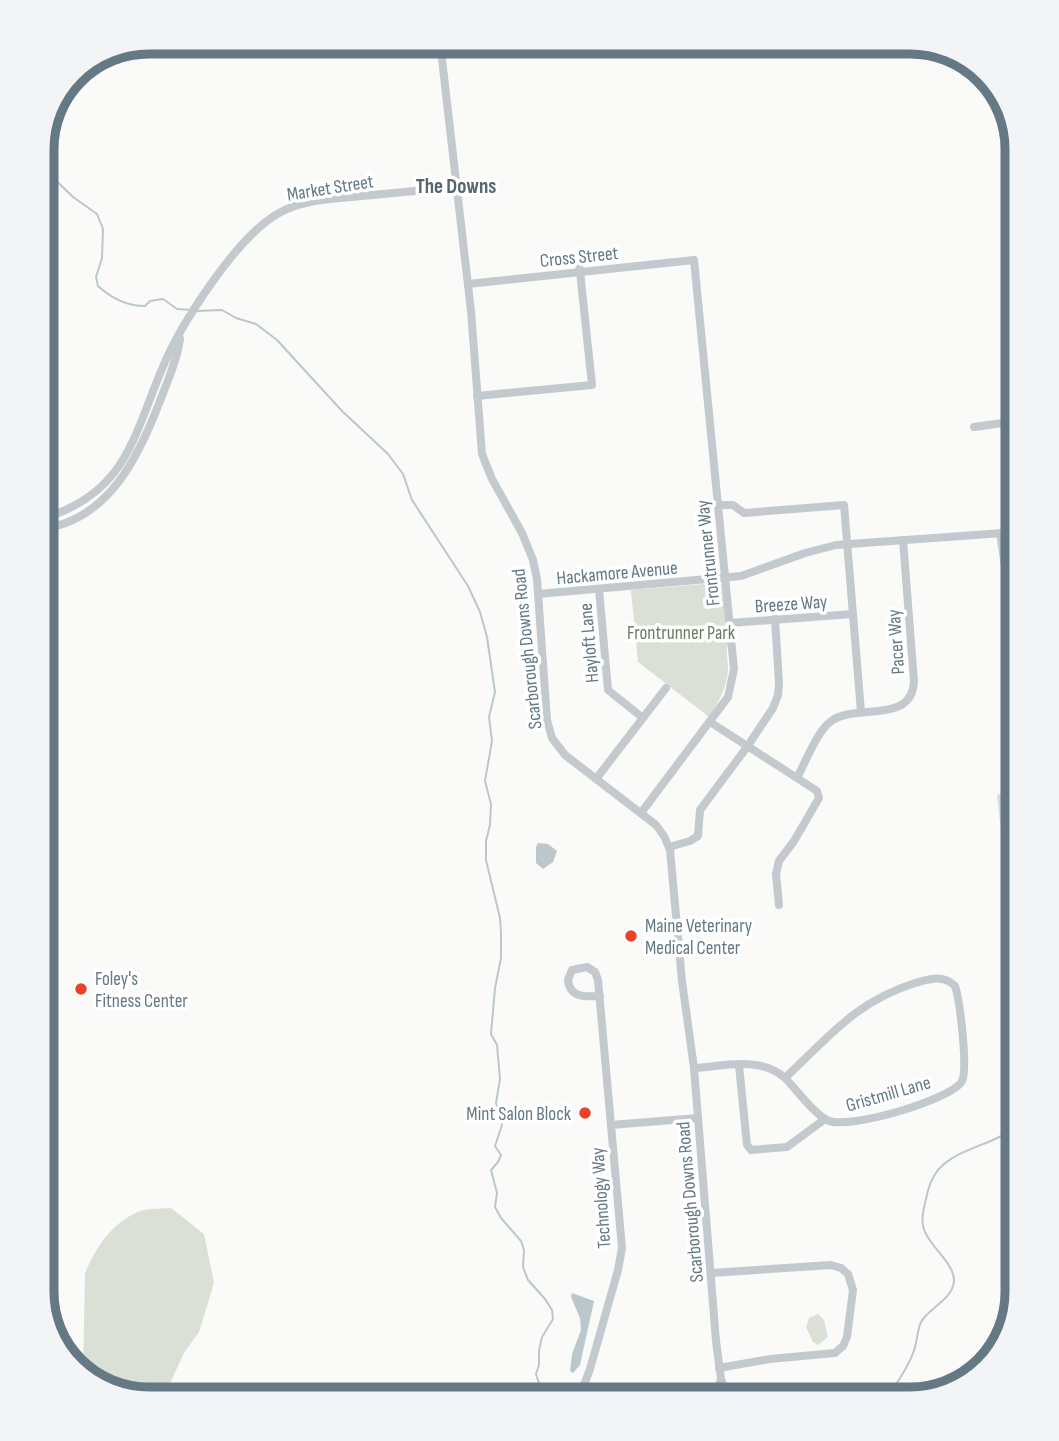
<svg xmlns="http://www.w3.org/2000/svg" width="1059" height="1441" viewBox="0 0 1059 1441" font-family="'Sofia Sans Condensed',sans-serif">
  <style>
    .green { fill: #dbe0d7 }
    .water { fill: #bbc8cb }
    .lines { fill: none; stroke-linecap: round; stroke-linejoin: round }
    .stream { stroke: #bbc8cb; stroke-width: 2 }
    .minor { stroke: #c3c9cc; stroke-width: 8 }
    .poi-dot { fill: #ea4228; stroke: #fff; stroke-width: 2.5 }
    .labels { text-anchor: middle; stroke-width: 7; stroke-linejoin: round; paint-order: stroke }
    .street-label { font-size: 19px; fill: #647984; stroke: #fff }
    .park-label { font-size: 19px; fill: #6a7b63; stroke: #fff }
    .poi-label { font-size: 19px; fill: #647984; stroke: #fff; text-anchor: start }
    .neighbourhood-label { font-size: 21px; font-weight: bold; fill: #56666f; stroke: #fff }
    .rim { fill: none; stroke: #647984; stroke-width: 9 }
  </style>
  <rect width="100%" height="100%" fill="#fafaf8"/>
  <g class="green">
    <path d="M716 583 721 584 724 588 729 639C725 649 728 658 728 668 728 685 718 704 709 717L638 662 631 590Z"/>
    <path d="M1017 789V973L997 795Z"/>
    <path d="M171 1208 204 1234 214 1283 199 1332 184 1353 165 1394 161 1399H143L95 1384 83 1372 85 1274C95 1248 112 1223 138 1212 147 1208 160 1209 171 1208Z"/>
    <path d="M818 1314 824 1320 828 1337 818 1345 813 1342 806 1327 809 1318Z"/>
  </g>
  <g class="water">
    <path d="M538 843 548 844 557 851 553 862 543 869 536 863V847Z"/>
    <path d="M572 1293 594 1301 580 1365 573 1373 570 1371 572 1354 581 1330 580 1318 571 1297Z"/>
  </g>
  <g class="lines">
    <g class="stream">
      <path d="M42 167 73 197 97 214 103 229 102 258 96 277 98 286C111 298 126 306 145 306L150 301 163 299 177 309 191 310"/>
      <path d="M197 311 222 310 236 318 256 324 277 340 342 411 388 454 403 474 412 500 468 586 480 612 487 637 495 692 489 717 492 741 485 781 491 804 490 825 486 841V860L500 918 501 933V958L495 988 491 1034 497 1045 500 1079 496 1103 502 1125 495 1146 501 1155 498 1162 491 1170 497 1193 495 1207 501 1218 521 1241 524 1250 523 1267 528 1280 545 1299 552 1310 553 1319 542 1337 539 1351V1365L536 1374 544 1399"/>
      <path d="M886 1399C896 1384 907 1370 913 1353 917 1344 917 1331 921 1322 929 1307 952 1301 954 1281 955 1263 927 1245 923 1226 921 1216 924 1208 926 1199 928 1188 931 1179 938 1170 957 1148 992 1146 1017 1126"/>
    </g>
    <g class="minor">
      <path d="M440 42 471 311 482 454 492 479 522 533 533 560 537 579 547 720 552 738 565 755 656 825 664 836 670 850 682 981 694 1068 716 1341 721 1379 728 1399"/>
      <path d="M468 284 694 260 734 669 728 697 641 813"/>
      <path d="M477 396 592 385 579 262"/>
      <path d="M974 427 1017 421"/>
      <path d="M718 505H733L744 513 844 505 861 712"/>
      <path d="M42 519C126 493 132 440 162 369 180 325 237 236 279 213 303 199 335 199 362 196 394 193 425 190 457 187"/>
      <path d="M42 529C109 520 139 456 160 401 168 380 177 360 180 339"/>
      <path d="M1000 533 1006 573 1017 590"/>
      <path d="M599 589 608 690 643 718"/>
      <path d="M538 594 741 576 805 553 836 545 1017 532"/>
      <path d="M730 623 853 614"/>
      <path d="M710 722 797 778C805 763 817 732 830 722 854 702 912 726 914 681L903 540"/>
      <path d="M596 779 666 688"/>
      <path d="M669 847 690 841 698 836 700 810 747 747 773 708 778 695 779 683 775 619"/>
      <path d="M779 905 776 874 779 861 794 841 819 798 817 791 797 778"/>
      <path d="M739 1065 747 1145 751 1150 787 1147 825 1119"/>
      <path d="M694 1068C725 1066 760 1056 785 1078 829 1037 855 1002 915 983 929 979 943 974 955 986 960 1000 968 1069 962 1081 952 1100 845 1131 827 1120 813 1113 797 1090 785 1078"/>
      <path d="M611 1125 698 1118"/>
      <path d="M711 1273 831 1265 841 1268 848 1274 853 1290 847 1337 843 1346 835 1353 770 1359 719 1368"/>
      <path d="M720 1382 722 1399"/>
      <path d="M568 1387 591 1399"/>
      <path d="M581 1393 590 1369 618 1270 622 1248 598 980 595 972 587 967 572 970 568 980C570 998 585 997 600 996"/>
    </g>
  </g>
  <g class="poi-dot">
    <circle cx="631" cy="936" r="7"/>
    <circle cx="81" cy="989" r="7"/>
    <circle cx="585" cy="1113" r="7"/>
  </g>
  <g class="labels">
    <g class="street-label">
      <text transform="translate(330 187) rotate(-9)" y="7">Market Street</text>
      <text transform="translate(579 256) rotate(-6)" y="7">Cross Street</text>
      <text transform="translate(707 553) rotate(-96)" y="7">Frontrunner Way</text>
      <text transform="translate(617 572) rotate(-5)" y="7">Hackamore Avenue</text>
      <text transform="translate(791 603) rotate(-4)" y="7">Breeze Way</text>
      <text transform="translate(895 642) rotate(-94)" y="7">Pacer Way</text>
      <text transform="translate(588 643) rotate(-95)" y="7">Hayloft Lane</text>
      <text transform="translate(526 649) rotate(-96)" y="7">Scarborough Downs Road</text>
      <text transform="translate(888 1093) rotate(-16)" y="7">Gristmill Lane</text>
      <text transform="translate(600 1198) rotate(-94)" y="7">Technology Way</text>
      <text transform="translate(689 1202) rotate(-95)" y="7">Scarborough Downs Road</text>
    </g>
    <g class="park-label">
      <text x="681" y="639">Frontrunner Park</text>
    </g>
    <g class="poi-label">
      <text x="645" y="932">Maine Veterinary<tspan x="645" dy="22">Medical Center</tspan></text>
      <text x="95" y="985">Foley's<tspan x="95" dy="22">Fitness Center</tspan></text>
      <text x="571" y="1120" text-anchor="end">Mint Salon Block</text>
    </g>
    <g class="neighbourhood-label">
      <text x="456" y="193">The Downs</text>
    </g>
  </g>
  <path d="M0 0H1059V1441H0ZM149 54H910A95 95 0 0 1 1005 149V1292A95 95 0 0 1 910 1387H149A95 95 0 0 1 54 1292V149A95 95 0 0 1 149 54Z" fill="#f3f4f5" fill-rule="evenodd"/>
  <path class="rim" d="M149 54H910A95 95 0 0 1 1005 149V1292A95 95 0 0 1 910 1387H149A95 95 0 0 1 54 1292V149A95 95 0 0 1 149 54Z"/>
</svg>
